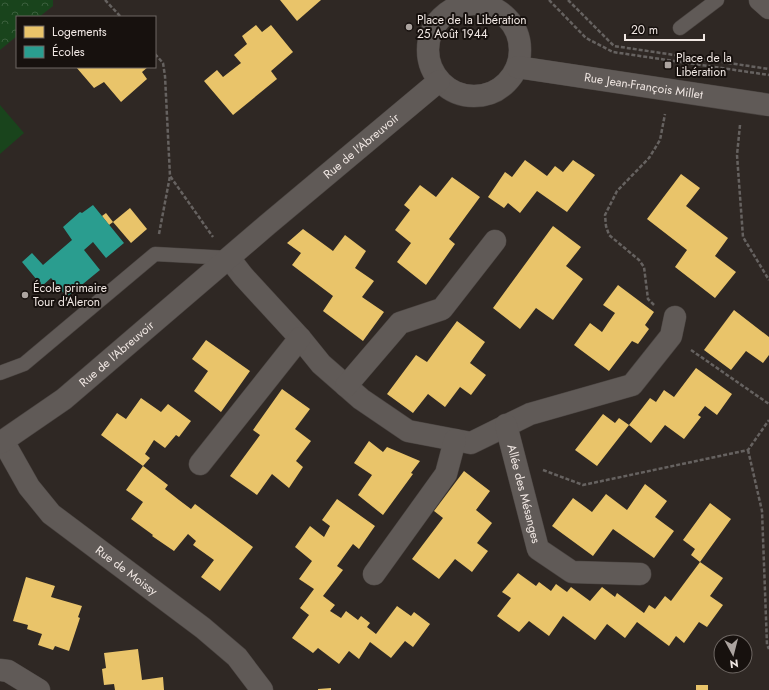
<svg xmlns="http://www.w3.org/2000/svg" width="769" height="690" viewBox="0 0 769 690" font-family="Jost,sans-serif">
  <style>
    .park { fill: url(#park-crowns) }
    .pitch { fill: #19441c }
    .homes { fill: #e9c46a }
    .schools { fill: #2a9d8f }
    .lines { fill: none; stroke-linecap: round; stroke-linejoin: round }
    .service-casing { stroke: #4a4441; stroke-width: 15 }
    .minor-casing { stroke: #4a4441; stroke-width: 23 }
    .path { stroke: #666260; stroke-width: 2.5; stroke-dasharray: 4 2; stroke-linecap: butt }
    .service { stroke: #605a57; stroke-width: 14 }
    .minor { stroke: #605a57; stroke-width: 22 }
    .poi-dot { fill: #aca4a0; stroke: #17110e; stroke-width: 1.5 }
    .labels { text-anchor: middle; stroke-width: 4; stroke-linejoin: round; paint-order: stroke }
    .poi-label { font-size: 12px; fill: #f0e7e3; stroke: #17110e; text-anchor: start }
    .street-label { font-size: 12px; fill: #f0e7e3; stroke: #17110e }
  </style>
  <defs>
    <pattern id="park-crowns" width="20" height="18" patternUnits="userSpaceOnUse"><rect width="20" height="18" fill="#19441c"/><path d="M2 6a3 3 0 1 1 6 0M12 15a3 3 0 1 1 6 0" fill="none" stroke="#3b5f3d"/></pattern>
  </defs>
  <rect width="100%" height="100%" fill="#2f2824"/>
  <path class="park" d="M0 0H53V6L39 17H17V36L0 50Z"/>
  <path class="pitch" d="M0 105 24 133 0 154Z"/>
  <g class="homes">
    <path d="M280 0H321L297 21Z"/>
    <path d="M256 25 262 32 271 25 293 52 271 71 277 79 233 115 204 81 217 70 223 77 241 63 234 55 247 44 242 36Z"/>
    <path d="M76 67H148L142 72 147 79 121 102 104 82 94 88Z"/>
    <path d="M525 160 547 176 555 166 563 172 573 160 595 175 567 212 537 191 520 213 508 203 504 208 488 197 505 172 512 177Z"/>
    <path d="M681 174 700 188 686 206 728 238 715 256 736 272 715 298 675 267 687 250 647 219Z"/>
    <path d="M452 177 480 197 449 239 455 244 426 285 397 262 411 243 395 230 410 210 404 205 420 185 436 197Z"/>
    <path d="M130 208 147 229 131 243 113 222Z"/>
    <path d="M106 213 113 222 109 225 102 216Z"/>
    <path d="M553 226 581 247 566 266 583 279 553 320 536 308 520 329 493 308Z"/>
    <path d="M303 229 333 251 345 235 366 251 355 268 374 281 362 297 384 312 363 341 323 311 333 296 292 265 301 253 287 243Z"/>
    <path d="M618 285 654 312 645 325 649 329 638 344 632 341 609 371 574 345 590 323 602 332 608 323 615 313 603 305Z"/>
    <path d="M734 310 769 337V355L763 363 746 351 731 370 704 350Z"/>
    <path d="M457 321 485 342 470 363 486 375 471 395 460 387 445 407 428 394 413 413 387 394 416 355 427 362Z"/>
    <path d="M206 340 250 371 221 412 194 391 208 371 192 359Z"/>
    <path d="M696 368 732 394 717 415 705 406 698 415 701 417 684 439 665 425 651 443 629 425 650 398 656 402 664 390 674 397Z"/>
    <path d="M282 389 310 409 295 429 311 441 296 461 303 467 289 488 272 474 257 495 230 476 260 435 253 430Z"/>
    <path d="M141 398 161 412 168 404 191 421 179 437 176 435 165 448 154 440 145 454 150 458 143 466 101 435 117 413 126 419Z"/>
    <path d="M603 414 615 423 619 418 629 425 597 466 575 450Z"/>
    <path d="M369 441 383 452 387 447 420 461 411 473 413 474 383 515 358 495 372 475 354 463Z"/>
    <path d="M143 466 168 485 165 489 179 500 191 509 195 504 253 547 220 591 201 577 214 560 193 545 196 541 188 534 174 551 152 536 153 535 131 519 143 502 126 490Z"/>
    <path d="M464 471 490 491 476 510 492 523 477 543 488 551 472 572 455 559 439 579 412 559 443 518 434 511Z"/>
    <path d="M645 484 667 501 655 517 674 531 654 558 613 529 593 556 552 526 573 498 592 512 606 494 627 510Z"/>
    <path d="M337 499 375 526 359 549 353 544 337 566 343 570 323 596 335 605 330 611 341 618 346 611 358 620 361 616 370 623 367 627 376 634 397 606 411 616 414 612 430 624 413 647 405 641 391 658 370 642 359 659 349 651 339 664 318 648 313 653 292 638 309 615 300 608 314 589 299 579 312 561 295 547 310 526 324 537 330 526 322 520Z"/>
    <path d="M710 503 731 519 700 562 691 555 695 549 683 540Z"/>
    <path d="M700 562 723 578 710 596 723 605 707 627 699 622 684 643 676 636 669 646 637 622 625 638 607 624 595 640 563 616 549 636 529 621 519 632 497 616 511 598 502 592 518 573 536 586 539 582 551 591 556 584 567 592 571 587 590 601 602 587 615 597 617 593 644 613 649 605 655 609 665 596 671 601Z"/>
    <path d="M26 577 55 586 51 597 82 606 78 617 80 618 69 651 55 646 53 650 38 645 42 634 27 629 28 625 13 621Z"/>
    <path d="M138 649 142 680 163 677 164 690H115L114 684 104 685 102 669 106 668 104 653Z"/>
    <rect x="696" y="685" width="12" height="5"/>
    <path d="M331 688V690H318V689Z"/>
  </g>
  <path class="schools" d="M93 205 124 243 106 258 93 242 84 250 100 270 67 297 51 278 42 286 22 262 32 253 43 265 72 240 63 227 80 212 82 213Z"/>
  <g class="lines">
    <defs>
      <g id="service">
        <path d="M680 28 717 0"/>
        <path d="M0 373 24 364 155 254 229 258"/>
      </g>
      <g id="minor">
        <path d="M760 0 769 8"/>
        <circle cx="474" cy="50" r="46"/>
        <path id="s1" d="M517 67 769 105"/>
        <path d="M229 258 243 276 300 338 321 364 361 399 408 431 471 443 530 414 632 385 671 336 675 317"/>
        <path d="M346 386 400 323 442 309 495 241"/>
        <path id="s2" d="M506 425 538 549 572 572 640 574"/>
        <path id="s3" d="M3 441 29 487 51 514 203 628 237 657 262 690"/>
        <path id="s4" d="M0 443 64 399 267 225 439 81"/>
        <path d="M200 464 300 338"/>
        <path d="M374 574 446 474 455 440"/>
        <path d="M0 670 8 671 39 690"/>
      </g>
    </defs>
    <use href="#service" class="service-casing"/>
    <use href="#minor" class="minor-casing"/>
    <g class="path">
      <path d="M105 0 121 17"/>
      <path d="M549 0 586 38 613 52 769 75"/>
      <path d="M568 0 614 46 769 69"/>
      <path d="M155 54 163 63 165 76 170 176 213 237"/>
      <path d="M740 125 737 155 743 237 769 280"/>
      <path d="M159 234 170 176"/>
      <path d="M654 305 648 299 644 267 639 260 609 235 606 226 605 215 617 191 649 158 660 140 665 114"/>
      <path d="M691 350 769 404"/>
      <path d="M748 450 762 511 767 645 769 649"/>
      <path d="M543 470 583 485 748 450 769 420"/>
    </g>
    <use href="#service" class="service"/>
    <use href="#minor" class="minor"/>
  </g>
  <g class="poi-dot">
    <circle cx="409" cy="27" r="4"/>
    <rect x="664" y="61" width="8" height="8" rx="2"/>
    <circle cx="25" cy="295" r="4"/>
  </g>
  <g class="labels">
    <g class="poi-label">
      <text x="417" y="24">Place de la Libération<tspan x="417" dy="14">25 Août 1944</tspan></text>
      <text x="676" y="62">Place de la<tspan x="676" dy="14">Libération</tspan></text>
      <text x="33" y="292">École primaire<tspan x="33" dy="14">Tour d'Aleron</tspan></text>
    </g>
    <g class="street-label">
      <text dy="4" stroke="none"><textPath href="#s1" startOffset="128">Rue Jean-François Millet</textPath></text>
      <text dy="4" stroke="none"><textPath href="#s4" startOffset="468">Rue de l'Abreuvoir</textPath></text>
      <text dy="4" stroke="none"><textPath href="#s4" startOffset="147">Rue de l'Abreuvoir</textPath></text>
      <text dy="4" stroke="none"><textPath href="#s2" startOffset="71">Allée des Mésanges</textPath></text>
      <text dy="4" stroke="none"><textPath href="#s3" startOffset="182">Rue de Moissy</textPath></text>
    </g>
  </g>
  <rect x="16" y="16" width="140" height="52" fill="#17110e" stroke="#6e6763"/>
  <rect x="24" y="26" width="20" height="12" fill="#e9c46a" stroke="#6e6763"/>
  <text x="52" y="36" font-size="12" fill="#f0e7e3">Logements</text>
  <rect x="24" y="46" width="20" height="12" fill="#2a9d8f" stroke="#6e6763"/>
  <text x="52" y="56" font-size="12" fill="#f0e7e3">Écoles</text>
  <g transform="translate(733 654) rotate(173)"><circle r="19" fill="#17110e" stroke="#6e6763"/>
  <path d="M0-3L7 15L0 10L-7 15Z" fill="#aca4a0"/>
  <text y="-6" font-size="11" font-weight="bold" text-anchor="middle" fill="#f0e7e3">N</text>
  </g>
  <path d="M625 34v6h79v-6" fill="none" stroke="#f0e7e3" stroke-width="2"/>
  <text x="631" y="34" font-size="12" fill="#f0e7e3" stroke="#17110e" stroke-width="3" paint-order="stroke">20 m</text>
</svg>
